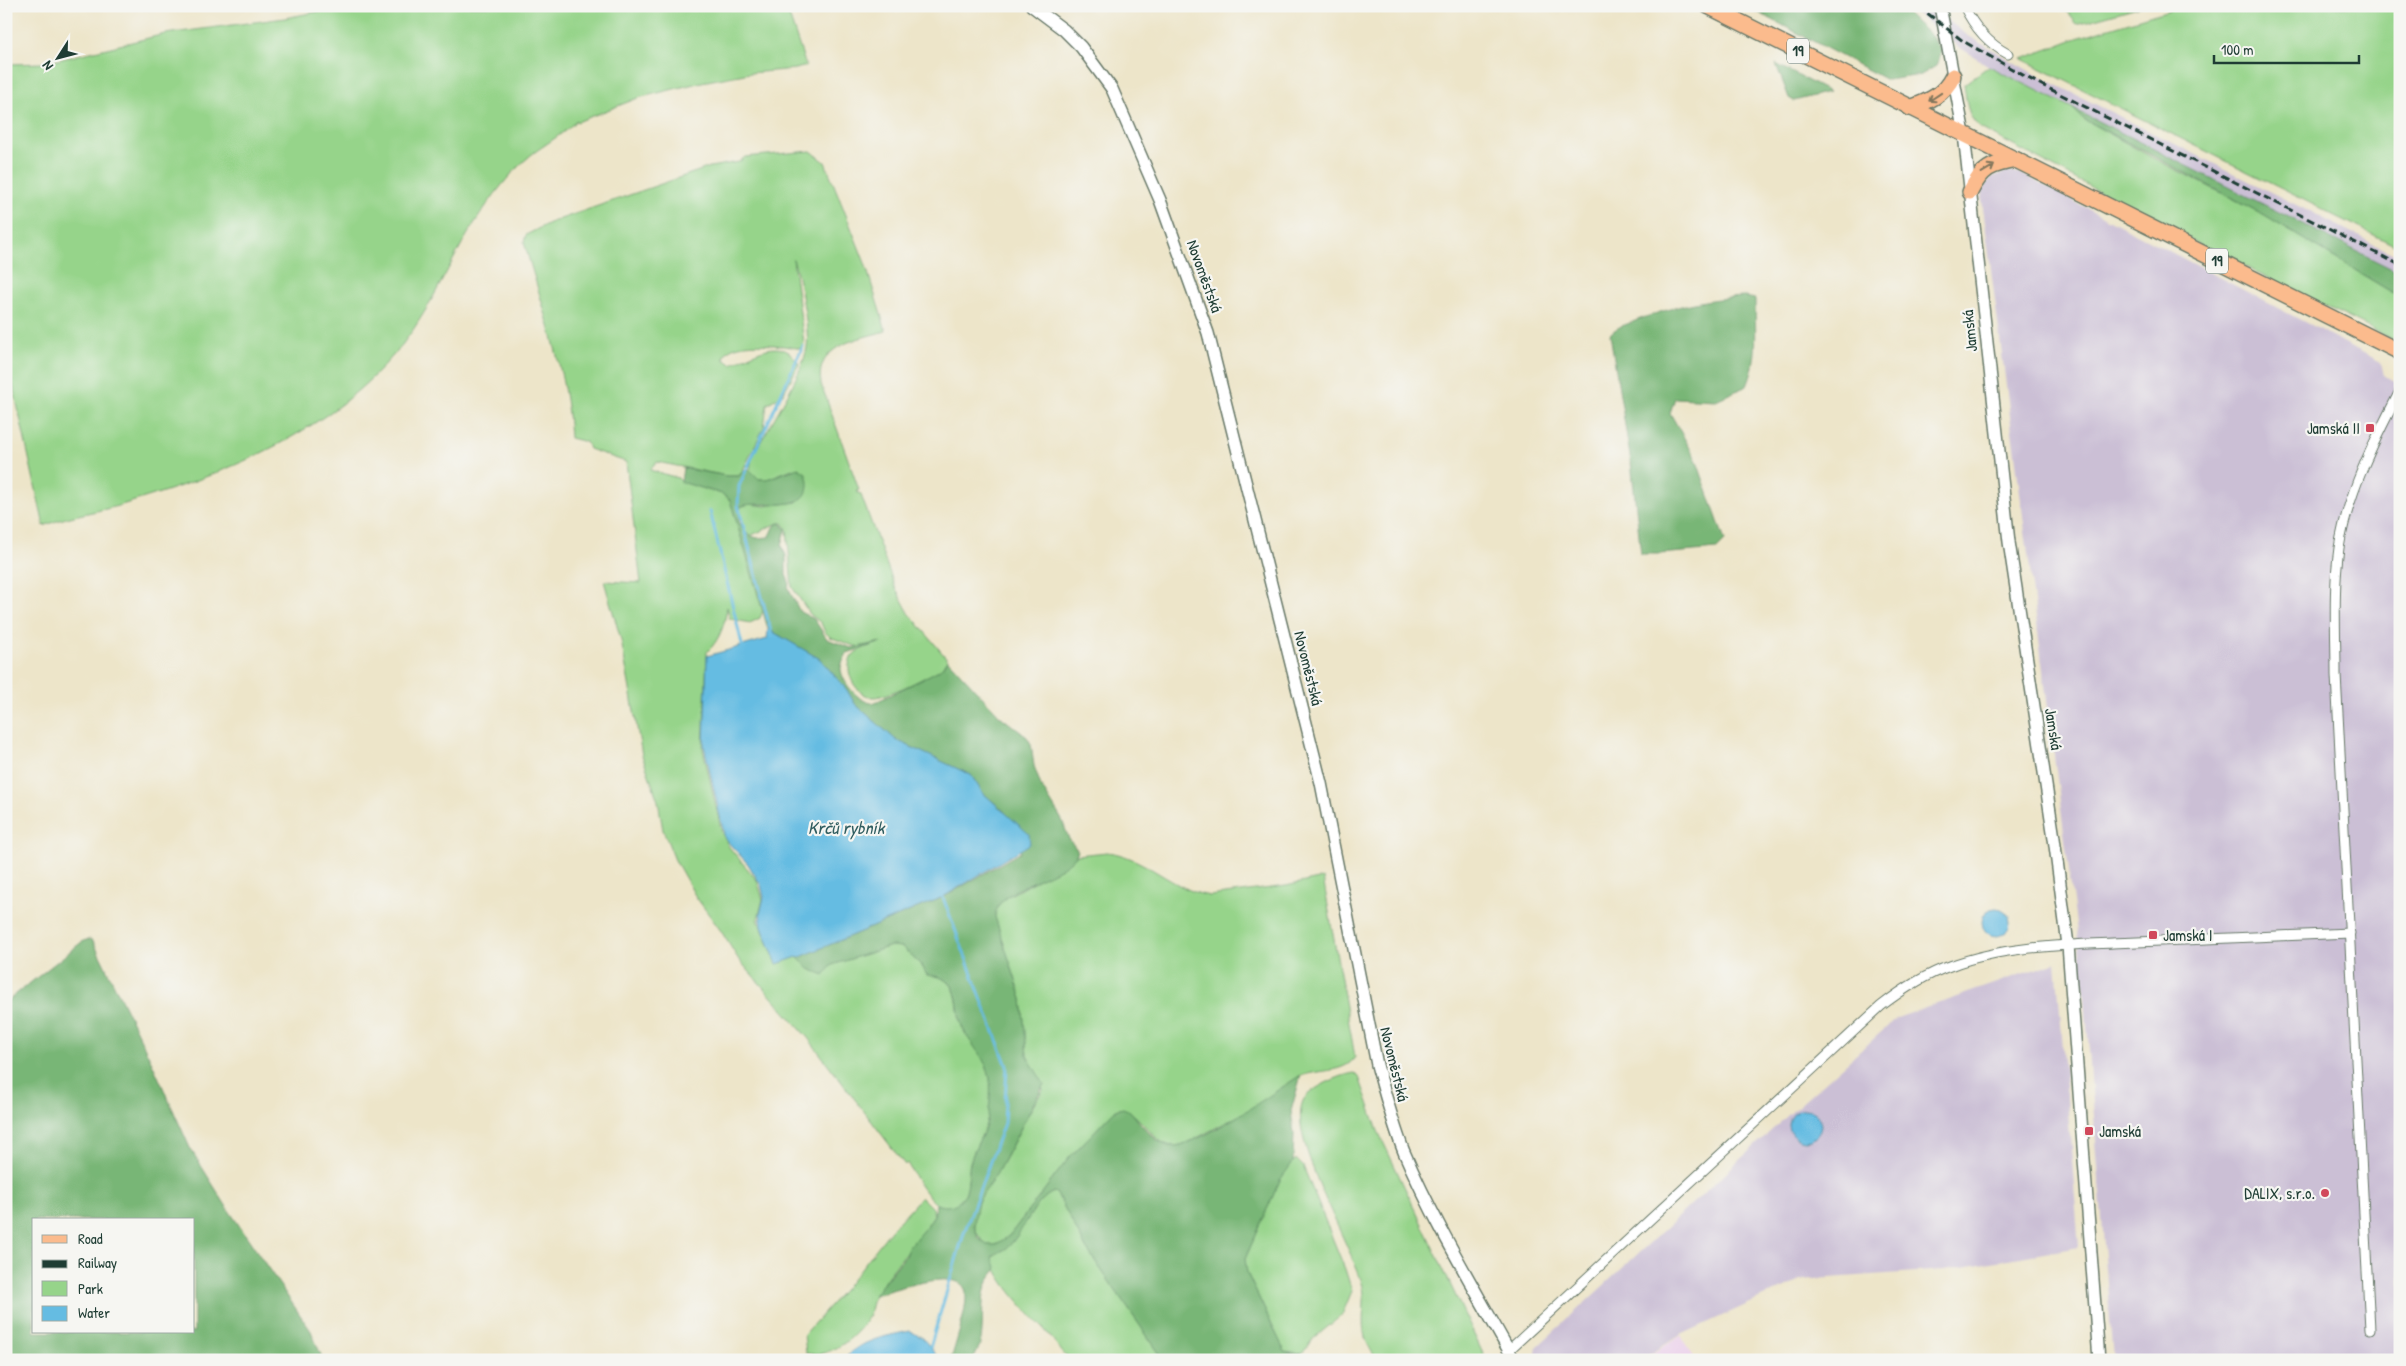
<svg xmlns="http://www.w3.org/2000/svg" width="2406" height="1366" viewBox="0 0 2406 1366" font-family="'Patrick Hand',sans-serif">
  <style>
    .built { fill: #ebd1eb }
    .industrial { fill: #cbbfd5 }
    .green { fill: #96d48a; stroke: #5a885f }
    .forest { fill: #78b676; stroke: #4c7a55; fill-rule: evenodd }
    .water { fill: #65bce2; stroke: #427c8b }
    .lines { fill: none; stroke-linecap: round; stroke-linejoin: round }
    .stream { stroke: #65bce2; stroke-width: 3 }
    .minor-casing { stroke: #677868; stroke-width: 11 }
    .tertiary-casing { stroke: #677868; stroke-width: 14 }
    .primary-casing { stroke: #677868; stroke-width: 18 }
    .minor { stroke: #fff; stroke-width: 9 }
    .tertiary { stroke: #fff; stroke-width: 11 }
    .primary { stroke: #fbbb8d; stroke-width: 15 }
    .rail { stroke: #1f3d34; stroke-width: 3; stroke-dasharray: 8 4; stroke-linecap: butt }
    .oneway { stroke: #82765c }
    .poi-dot { fill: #d1495b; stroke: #f6f6f2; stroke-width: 2 }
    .labels { text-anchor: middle; stroke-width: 4.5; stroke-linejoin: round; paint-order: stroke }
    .shield { fill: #f6f6f2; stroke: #60746d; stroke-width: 1 }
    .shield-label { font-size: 15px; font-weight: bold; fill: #1f3d34 }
    .street-label { font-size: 16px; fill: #1f3d34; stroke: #f6f6f2 }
    .poi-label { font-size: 16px; fill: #1f3d34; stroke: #f6f6f2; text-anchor: end }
    .water-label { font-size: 18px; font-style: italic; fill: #305d60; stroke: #f6f6f2 }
  </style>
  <rect width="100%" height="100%" fill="#f6f6f2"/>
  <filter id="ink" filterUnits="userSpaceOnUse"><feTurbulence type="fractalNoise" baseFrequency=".02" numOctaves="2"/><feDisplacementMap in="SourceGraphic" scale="10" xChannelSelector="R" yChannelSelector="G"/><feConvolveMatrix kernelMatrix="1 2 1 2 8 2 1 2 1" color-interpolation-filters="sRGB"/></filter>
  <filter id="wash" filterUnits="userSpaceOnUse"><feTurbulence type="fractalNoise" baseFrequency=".0096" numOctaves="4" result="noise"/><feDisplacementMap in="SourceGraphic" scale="20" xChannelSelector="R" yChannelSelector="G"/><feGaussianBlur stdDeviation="1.12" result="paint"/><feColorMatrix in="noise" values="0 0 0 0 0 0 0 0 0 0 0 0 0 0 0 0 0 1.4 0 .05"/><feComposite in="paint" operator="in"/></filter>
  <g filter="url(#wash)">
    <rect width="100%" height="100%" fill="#ede5c9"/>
    <path class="built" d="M1681 1336 1695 1360H1641Z"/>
    <g class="industrial">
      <path d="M1907 6H1929L1967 35 2031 72 2400 257V273L1989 66 1959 47Z"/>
      <path d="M2006 172 2020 173 2381 362 2384 376 2400 383V1360H2113L2084 986 1982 200 1983 188 1992 177Z"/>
      <path d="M2056 962 2079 1247 1945 1270 1800 1280 1681 1335 1639 1360H1535L1537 1347 1786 1117 1897 1018Z"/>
    </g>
    <g class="green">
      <path d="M347 6H786L806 66 796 69 750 73 702 82 638 98 577 122 576 120C571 129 541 147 531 155 513 170 498 189 484 209 453 252 435 303 402 345 333 431 231 472 128 503 101 512 70 514 44 526L6 354V64L45 63 165 34 285 18Z"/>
      <path d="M2062 6H2141L2077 24Z"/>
      <path d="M2182 6H2400V248L2022 59 2077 38Z"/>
      <path d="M1989 66 2072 108 2085 120 2153 158 2253 209 2400 297V343L2173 231 1982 129C1966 117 1967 102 1964 84Z"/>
      <path d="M811 151 825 162 865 263 886 331C858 339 814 345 821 384L859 490 856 491 861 495 895 587 909 613 948 660C945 664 942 668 937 671 925 678 885 698 873 697 855 696 842 669 853 655 859 648 873 646 881 642L860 647 851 645 830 637 825 632 821 623 810 614 792 587 787 529 783 523H778L750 536 743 529 740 507 749 504 765 506 797 502 792 469 767 479H759L750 470 752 457C766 432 804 372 807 347 810 330 799 277 793 259L804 343 802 349C787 346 725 336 724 359L731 364C754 355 781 333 799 364L783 394 767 404 764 427 743 470 739 476H727L657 462 650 470 678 478 682 482 722 494 730 500 763 610 760 618 750 623 730 619 727 607C725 624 720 640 707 652L703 749 722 833 729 847 757 880 763 899 758 919 777 964 797 957 832 965 891 946 902 947 922 966 927 975C965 977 953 1006 963 1029 966 1036 974 1043 978 1050 983 1057 988 1070 990 1078 992 1090 990 1112 986 1124 982 1137 974 1149 970 1162 968 1172 969 1187 964 1196 941 1230 917 1180 907 1163L905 1165 808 1038 739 960 721 931 696 897 675 860 663 830 658 801 642 755 621 640 604 581 641 583 626 462 589 449 586 442 570 438C567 371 542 306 524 242L526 235 549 223 710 167 739 162 745 157Z"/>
      <path d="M1107 852C1145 856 1172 890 1210 896L1286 886 1323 878 1355 1057C1345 1074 1315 1069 1299 1077 1283 1085 1270 1097 1255 1106 1240 1116 1224 1123 1208 1132 1198 1137 1185 1146 1173 1146 1151 1145 1135 1101 1115 1110L1069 1158 1009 1236 995 1245H987C976 1236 972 1226 975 1211 978 1196 989 1187 996 1174 1013 1146 1025 1117 1043 1090L1027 1056 1022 999 995 917V909L1003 899 1060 867 1077 855Z"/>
      <path d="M1355 1073 1359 1077 1378 1131 1486 1360H1376C1372 1351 1365 1342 1364 1332 1361 1316 1367 1298 1362 1283 1350 1244 1287 1137 1303 1101 1308 1089 1342 1074 1355 1073Z"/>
      <path d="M1296 1159 1303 1166 1345 1269 1352 1291 1342 1315 1313 1339 1302 1354 1285 1352 1247 1273 1245 1259 1284 1171Z"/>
      <path d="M1054 1192 1057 1194 1086 1248 1164 1360H1069C1060 1350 1053 1339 1044 1329 1029 1313 995 1279 992 1257 997 1252 1004 1251 1009 1246 1023 1231 1033 1200 1054 1192Z"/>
      <path d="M921 1197 932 1208 934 1215C917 1242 892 1267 875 1295 871 1301 871 1310 868 1317 857 1337 830 1359 806 1353L804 1335 847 1286 891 1230Z"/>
    </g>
    <g class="forest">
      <path d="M1746 6H1899L1933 38 1942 51 1936 66 1921 75 1887 80Z"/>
      <path d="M1776 64 1829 92 1794 101 1789 98Z"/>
      <path d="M2072 108 2400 273V297L2253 209 2085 120Z"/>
      <path d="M1745 297 1755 299C1755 329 1759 358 1747 386L1716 400 1675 398 1670 413 1696 459 1725 541 1717 549 1660 554H1641L1631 462 1610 334C1617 327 1622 326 1630 323 1667 308 1705 298 1745 297Z"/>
      <path d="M683 468 727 476H739L743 470H750L759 479H767L798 468 806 473C819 515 767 501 745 505L740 507 739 521 746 534 757 538 769 537C774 531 772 524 781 523L786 529 782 545 786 556V575L789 582 788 588 800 612 814 619 827 639 851 648 878 643 847 653C845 658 842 662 841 667 840 680 858 702 872 703 876 703 930 675 937 671 942 668 945 664 948 660L1000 716 1027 737 1031 744 1034 766 1041 786 1062 820 1069 839 1078 851C1068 878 996 884 995 917L1022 999 1027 1056 1044 1084 997 1173 978 1202 974 1225 978 1238 987 1245H995L1009 1236 1069 1158 1115 1110 1123 1108 1130 1111C1140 1122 1154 1143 1170 1146 1194 1150 1278 1089 1301 1075L1291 1111 1294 1133 1293 1162 1280 1180 1245 1259 1247 1273 1285 1352 1293 1354H1302L1301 1360H1164L1086 1248 1057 1194 1054 1192C1035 1199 1023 1232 1009 1246 1004 1251 997 1252 992 1257L997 1269C970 1295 994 1337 971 1360H951C955 1344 970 1303 965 1289 957 1267 891 1291 874 1295L905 1256 908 1248 929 1223 934 1215 936 1204C947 1208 959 1206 965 1194 969 1186 968 1173 970 1164 973 1149 984 1136 987 1121 990 1109 991 1091 990 1079 987 1058 971 1046 963 1029 953 1007 966 977 927 975L922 966 902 947 891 946 832 965 824 975 809 969 798 958 944 897 1021 852 1005 812 982 792 971 775 896 740 855 704 847 690 820 659 768 629 730 500 722 494 681 482Z"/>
      <path d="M90 939 93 941 153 1065 190 1148 230 1212 311 1331 323 1360H6V1002L83 941ZM34 1220H194V1332H34Z"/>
    </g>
    <g class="water">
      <path d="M768 629 820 659 847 690 855 704 896 740 971 775 982 792 1029 834 1030 844 943 897 798 958 797 957 777 964 762 927 760 914 764 897 761 885 748 864 725 839 720 817 704 746 707 656 767 639Z"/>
      <circle cx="1996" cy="922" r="14"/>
      <circle cx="1805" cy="1125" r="16"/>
      <path d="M910 1331 923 1338 940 1360H843C860 1340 886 1336 910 1331Z"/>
    </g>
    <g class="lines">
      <g class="stream">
        <path d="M710 511 743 649"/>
        <path d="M771 632 738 505 739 486 803 346"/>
        <path d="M929 1351 964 1233 1004 1123 1007 1066 942 895"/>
      </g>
    </g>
  </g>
  <g filter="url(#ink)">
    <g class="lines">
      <defs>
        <g id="minor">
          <path d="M1964 6C1974 27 1987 43 2008 54"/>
          <path d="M2370 1329 2336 675C2336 633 2333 589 2339 548 2348 492 2374 441 2400 391"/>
          <path d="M1509 1350 1881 1006C1903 989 1924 975 1950 966 2008 944 2076 945 2137 942 2208 939 2279 936 2350 933"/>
        </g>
        <g id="tertiary">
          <path d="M1032 6 1064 30 1081 47 1112 89 1160 200 1208 333 1321 783 1377 1065C1385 1094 1393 1124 1404 1152 1435 1224 1476 1291 1514 1360"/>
          <path d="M1940 6 1964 134 2009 542 2054 838 2068 945 2099 1360"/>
        </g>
        <g id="primary">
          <path d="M1708 6 2400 352"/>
          <path d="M1910 108C1929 101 1944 95 1953 76"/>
          <path d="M1970 192C1982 168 1991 164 2017 160"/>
        </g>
      </defs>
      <use href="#minor" class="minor-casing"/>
      <use href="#tertiary" class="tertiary-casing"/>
      <use href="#primary" class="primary-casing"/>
      <use href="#minor" class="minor"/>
      <use href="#tertiary" class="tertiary"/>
      <use href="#primary" class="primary"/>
      <path class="rail" d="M1918 6 1963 41 2028 78 2400 265"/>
    </g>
    <defs><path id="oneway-shaft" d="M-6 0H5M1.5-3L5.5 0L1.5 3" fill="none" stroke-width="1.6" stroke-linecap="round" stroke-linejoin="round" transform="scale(1.25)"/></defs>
    <g class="oneway">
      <use href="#oneway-shaft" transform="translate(1935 97) rotate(146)"/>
      <use href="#oneway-shaft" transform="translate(1988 169) rotate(-31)"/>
    </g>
  </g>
  <g class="poi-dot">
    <rect x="2365" y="423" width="10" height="10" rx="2.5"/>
    <rect x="2148" y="930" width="10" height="10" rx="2.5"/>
    <rect x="2084" y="1126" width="10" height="10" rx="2.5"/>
    <circle cx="2325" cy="1193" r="5"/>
  </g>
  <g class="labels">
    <g class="shield">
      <rect x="1787" y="38.5" width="22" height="25" rx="4"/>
      <rect x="2206" y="248.5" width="22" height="25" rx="4"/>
    </g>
    <g class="shield-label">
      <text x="1798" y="56">19</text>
      <text x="2217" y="266">19</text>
    </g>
    <g class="street-label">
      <text transform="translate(1205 276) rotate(70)" y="6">Novoměstská</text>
      <text transform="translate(1969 331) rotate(-96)" y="6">Jamská</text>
      <text transform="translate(1309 668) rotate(76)" y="6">Novoměstská</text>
      <text transform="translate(2054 729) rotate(81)" y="6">Jamská</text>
      <text transform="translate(1395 1064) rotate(76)" y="6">Novoměstská</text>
    </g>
    <g class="poi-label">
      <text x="2360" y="434">Jamská II</text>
      <text x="2163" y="941" text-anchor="start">Jamská I</text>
      <text x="2099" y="1137" text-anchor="start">Jamská</text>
      <text x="2315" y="1199">DALIX, s.r.o.</text>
    </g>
    <g class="water-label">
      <text x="846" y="834">Krčů rybník</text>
    </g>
  </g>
  <rect width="2406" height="1366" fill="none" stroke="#f6f6f2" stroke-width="25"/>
  <rect x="32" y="1218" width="162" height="115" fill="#f6f6f2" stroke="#a0aca6"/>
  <rect x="42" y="1235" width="25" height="8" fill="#fbbb8d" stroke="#a0aca6"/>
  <text x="78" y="1244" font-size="15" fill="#1f3d34">Road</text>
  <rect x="42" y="1260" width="25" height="8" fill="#1f3d34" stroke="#a0aca6"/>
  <text x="78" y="1268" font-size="15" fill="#1f3d34">Railway</text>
  <rect x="42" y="1281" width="25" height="15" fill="#96d48a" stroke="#a0aca6"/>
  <text x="78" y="1294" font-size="15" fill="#1f3d34">Park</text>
  <rect x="42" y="1306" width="25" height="15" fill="#65bce2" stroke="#a0aca6"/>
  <text x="78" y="1318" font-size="15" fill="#1f3d34">Water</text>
  <g transform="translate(58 58) rotate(234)" stroke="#f6f6f2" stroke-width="4" paint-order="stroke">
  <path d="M0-4L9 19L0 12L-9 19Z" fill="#1f3d34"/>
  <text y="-8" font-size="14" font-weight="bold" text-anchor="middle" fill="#1f3d34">N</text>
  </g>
  <path d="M2214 55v8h145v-8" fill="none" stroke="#1f3d34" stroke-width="2.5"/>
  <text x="2221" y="55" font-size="15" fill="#1f3d34" stroke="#f6f6f2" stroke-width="4" paint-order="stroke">100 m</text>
</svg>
